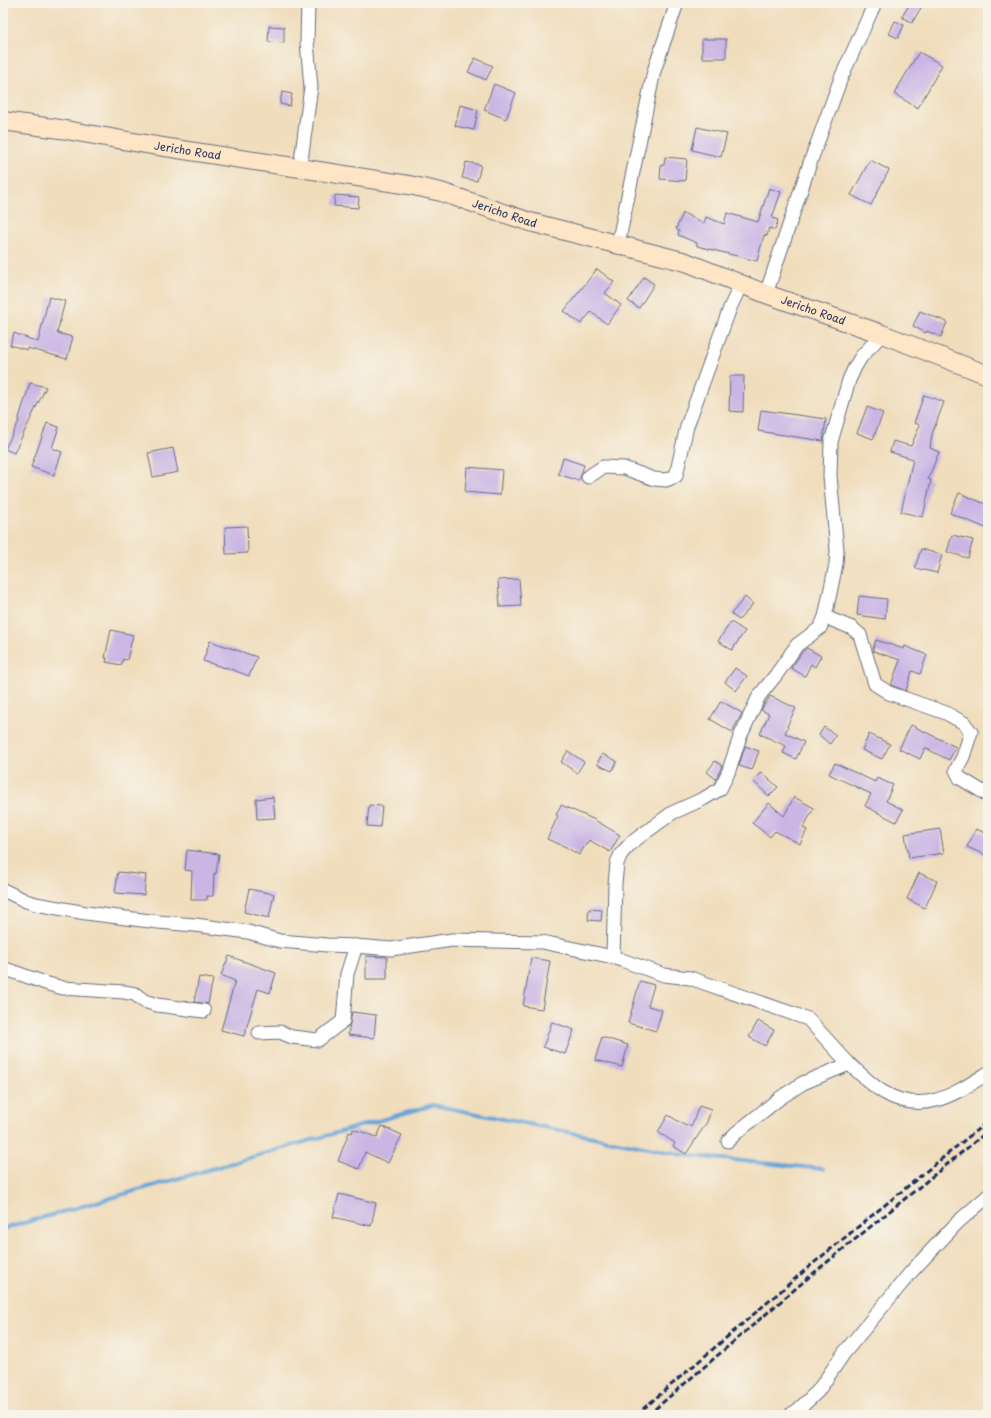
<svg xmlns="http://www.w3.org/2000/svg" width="991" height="1418" viewBox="0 0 991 1418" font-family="'Playpen Sans',sans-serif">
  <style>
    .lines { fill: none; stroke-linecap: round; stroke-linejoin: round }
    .stream { stroke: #67a5d9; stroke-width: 4 }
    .building { fill: #cab5e5 }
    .street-casing { stroke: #666c7f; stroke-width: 15 }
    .secondary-casing { stroke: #666c7f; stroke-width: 20 }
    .street { stroke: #fff; stroke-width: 13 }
    .secondary { stroke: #fde5c5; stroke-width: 18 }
    .rail { stroke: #1b2f5e; stroke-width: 3; stroke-dasharray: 6 3; stroke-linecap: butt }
    .labels { text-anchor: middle; stroke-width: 3; stroke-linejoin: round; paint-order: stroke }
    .street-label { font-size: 11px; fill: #1b2f5e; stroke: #f7f3e8 }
  </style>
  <rect width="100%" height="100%" fill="#f7f3e8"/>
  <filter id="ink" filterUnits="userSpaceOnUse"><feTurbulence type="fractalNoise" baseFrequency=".025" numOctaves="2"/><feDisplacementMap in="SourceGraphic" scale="8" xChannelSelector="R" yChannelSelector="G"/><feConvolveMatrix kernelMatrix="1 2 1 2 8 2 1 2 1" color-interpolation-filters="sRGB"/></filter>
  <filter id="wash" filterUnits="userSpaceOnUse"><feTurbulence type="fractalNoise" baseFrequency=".012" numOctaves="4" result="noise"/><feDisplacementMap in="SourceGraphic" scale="16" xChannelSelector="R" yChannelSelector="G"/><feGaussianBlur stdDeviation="0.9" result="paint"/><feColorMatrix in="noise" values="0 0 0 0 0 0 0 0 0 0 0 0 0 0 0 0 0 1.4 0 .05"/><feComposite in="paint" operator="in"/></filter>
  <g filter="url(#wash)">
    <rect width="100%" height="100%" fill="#f0ddbc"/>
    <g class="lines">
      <path class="stream" d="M3 1229 433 1105 683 1155 823 1169"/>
    </g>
    <g id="blocks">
      <g class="building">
        <path d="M910 3H916L922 6 912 23 902 17Z"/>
        <path d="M895 21 904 25 898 38 889 34Z"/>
        <path d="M269 26 284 27V43L268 42Z"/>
        <rect x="702" y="39" width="24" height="19"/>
        <path d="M919 52 942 65 918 108 894 94Z"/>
        <path d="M475 58 493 66 486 80 468 72Z"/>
        <path d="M494 84 516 93 506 119 484 110Z"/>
        <path d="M282 92 292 94 290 106 280 104Z"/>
        <path d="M460 105 478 110 474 130 455 126Z"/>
        <path d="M697 127 727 134 721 157 692 150Z"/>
        <path d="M665 157 687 159 685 181 660 179 661 165H664Z"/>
        <path d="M870 160 889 170 871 205 851 195Z"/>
        <path d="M466 162 481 165 477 181 462 178Z"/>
        <path d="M769 188 781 192 772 218 778 220 775 230 769 228 767 236 764 235 757 261 697 246V243L678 235 679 231 676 229 683 213 704 223 706 217 724 224 727 213 758 222Z"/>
        <path d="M335 195 359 197 358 208 334 206Z"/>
        <path d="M597 269 614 282 605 293 621 305 607 324 591 312 581 324 564 311Z"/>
        <path d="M644 277 654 284 639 308 628 301Z"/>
        <path d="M49 297 65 301 57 333 73 337 67 359 27 348V350L10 345 14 333 38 342Z"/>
        <path d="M920 311 947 322 941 337 927 331 926 333 913 326Z"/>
        <path d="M730 376H744L743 412 729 411Z"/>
        <path d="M30 383 46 387 14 453 5 449 19 421H18Z"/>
        <path d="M924 395 944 402 932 434 930 448 939 452 928 479 931 480 923 517 901 512 913 459 890 452 893 441 911 446 920 425 914 423Z"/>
        <path d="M867 407 883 413 873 439 857 433Z"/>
        <path d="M761 410 826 419 823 441 758 431Z"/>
        <path d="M47 423 59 427 52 448 62 452 54 475 31 467Z"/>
        <path d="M173 448 178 472 153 477 148 453Z"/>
        <path d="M563 458 584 465 579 481 558 474Z"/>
        <path d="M467 467 502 470 500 495 465 492Z"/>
        <path d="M959 493 988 505V529L950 513Z"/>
        <path d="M247 526 248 553 226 554 225 527Z"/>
        <path d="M952 535 973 540 968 558 947 552Z"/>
        <path d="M921 549 942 555 937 573 915 568Z"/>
        <path d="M519 579 521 606 500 607 498 580Z"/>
        <path d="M859 596 887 599 885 619 857 615Z"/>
        <path d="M745 597 753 604 739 620 731 614Z"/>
        <path d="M731 622 745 631 732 650 718 641Z"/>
        <path d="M111 630 133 635 127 660 123 659 121 665 106 662 107 658H105Z"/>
        <path d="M876 640 904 649 905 646 927 655 920 674 912 671 906 691 891 685 900 660 873 651V649Z"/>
        <path d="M210 641 257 657 249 676 225 667V668L203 661Z"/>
        <path d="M807 648 821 656 815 667 811 664 805 676 791 668 803 651Z"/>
        <path d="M735 668 747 676 736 691 725 682Z"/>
        <path d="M770 696 796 708 787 726 788 727 785 733 804 742 796 759 783 753 786 746 760 734 769 714 761 710Z"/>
        <path d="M721 701 742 713 732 732 710 719Z"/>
        <path d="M911 725 956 747 949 760 925 748 920 759 899 749Z"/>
        <path d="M824 727 836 735 830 744 819 735Z"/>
        <path d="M869 734 890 744 882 759 862 750Z"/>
        <path d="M745 746 759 751 752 770 739 766Z"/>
        <path d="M568 751 584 762 577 773 561 762Z"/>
        <path d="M602 754 617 761 612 771 597 764Z"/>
        <path d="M715 761 722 766 716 779 707 772Z"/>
        <path d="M835 763 875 782 877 778 893 785 886 801 903 810 896 822 865 806 871 794 829 774Z"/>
        <path d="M761 772 778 787 769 796 753 781Z"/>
        <path d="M273 797 275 818 257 819 256 799Z"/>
        <path d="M794 797 814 808 803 828 807 830 800 844 775 831 770 837 752 823 769 803 784 816Z"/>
        <path d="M369 805 382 806 380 827 367 826Z"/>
        <path d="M561 805 593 819 620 835 610 852 589 840 579 855 566 847 547 839 558 816 556 815Z"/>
        <path d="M940 829 944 853 909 858 905 834Z"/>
        <path d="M976 829 988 834V856L967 847Z"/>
        <path d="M187 850 219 854 216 874 214 873 213 896H207V900H191L192 871 185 870Z"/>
        <path d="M118 872 146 875 144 895 115 893Z"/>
        <path d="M919 873 937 881 925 908 907 899Z"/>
        <path d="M249 889 274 894 269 918 244 912Z"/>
        <path d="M589 909 602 910 601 921 588 920Z"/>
        <path d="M229 956 276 973 270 993 258 989 244 1036 221 1030 235 981 221 975Z"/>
        <path d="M366 956 387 957V979H366Z"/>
        <path d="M531 958 550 961 542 1009 523 1006Z"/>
        <path d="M199 977 213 979 208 1004 194 1002Z"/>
        <path d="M640 981 654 985 648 1006 662 1010 656 1031 628 1023Z"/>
        <path d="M352 1012 376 1015 374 1038 348 1035Z"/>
        <path d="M758 1021 774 1030 765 1046 749 1037Z"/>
        <path d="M552 1022 574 1030 565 1054 543 1047Z"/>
        <path d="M602 1037 628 1045 622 1067 595 1060Z"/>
        <path d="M699 1106 711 1110 707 1122 686 1154 673 1146 675 1143 658 1132 668 1115 686 1126 687 1124 691 1127Z"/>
        <path d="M382 1126 402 1135 388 1163 365 1152 359 1169 338 1161 349 1132 352 1133 353 1129 377 1137Z"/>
        <path d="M339 1194 376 1203 371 1226 333 1217Z"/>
      </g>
    </g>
  </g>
  <g filter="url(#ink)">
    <use href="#blocks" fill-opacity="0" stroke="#666c7f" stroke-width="1"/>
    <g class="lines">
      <defs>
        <g id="street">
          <path d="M300 168 311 87 307 42 308 3"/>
          <path d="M618 244 654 71 677 3"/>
          <path d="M766 294 810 163 841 78 875 3"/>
          <path d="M588 477 603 467 624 468 654 479 666 480 676 476 687 426 730 308 741 284"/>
          <path d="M825 617 852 628 860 635 875 684 889 693 946 713 964 723 971 732 963 757 956 770 960 778 988 795"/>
          <path d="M3 890 26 901 36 904 86 913 158 922 195 925 248 932 280 941 327 945 356 946"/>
          <path d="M613 957 615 884 617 863 621 854 631 843 672 813 703 799 720 789 728 773 740 737 759 696 776 675 797 645 820 628 825 617 836 564 837 550 830 476 831 442 849 380 855 367 861 357 882 334"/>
          <path d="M3 968 48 984 63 988 124 992 135 994 144 1001 157 1005 204 1011"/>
          <path d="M259 1033 280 1032 292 1037 318 1040 343 1021 347 974 356 946 391 949 452 940 542 942 613 957 664 975 690 978 808 1019 849 1064 803 1083 780 1098 736 1133 728 1141"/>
          <path d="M849 1064C860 1073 871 1085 883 1092 923 1116 953 1095 988 1073"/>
          <path d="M790 1415 798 1410 818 1391 844 1353 911 1272 958 1222 988 1196"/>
        </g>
        <g id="secondary">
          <path id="s1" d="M3 121 60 129 151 145 409 185 441 192 530 222 686 262 766 294 882 334 988 375"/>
        </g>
      </defs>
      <use href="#street" class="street-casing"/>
      <use href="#secondary" class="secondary-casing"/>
      <use href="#street" class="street"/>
      <use href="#secondary" class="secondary"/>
      <g class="rail">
        <path d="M636 1415 810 1266 988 1121"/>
        <path d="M648 1415 815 1272 988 1131"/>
      </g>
    </g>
  </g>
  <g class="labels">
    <g class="street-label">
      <text dy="4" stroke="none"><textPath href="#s1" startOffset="187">Jericho Road</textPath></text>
      <text dy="4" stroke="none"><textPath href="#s1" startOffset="511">Jericho Road</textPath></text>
      <text dy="4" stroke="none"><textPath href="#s1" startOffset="835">Jericho Road</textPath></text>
    </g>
  </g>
  <rect width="991" height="1418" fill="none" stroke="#f7f3e8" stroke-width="16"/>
</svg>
